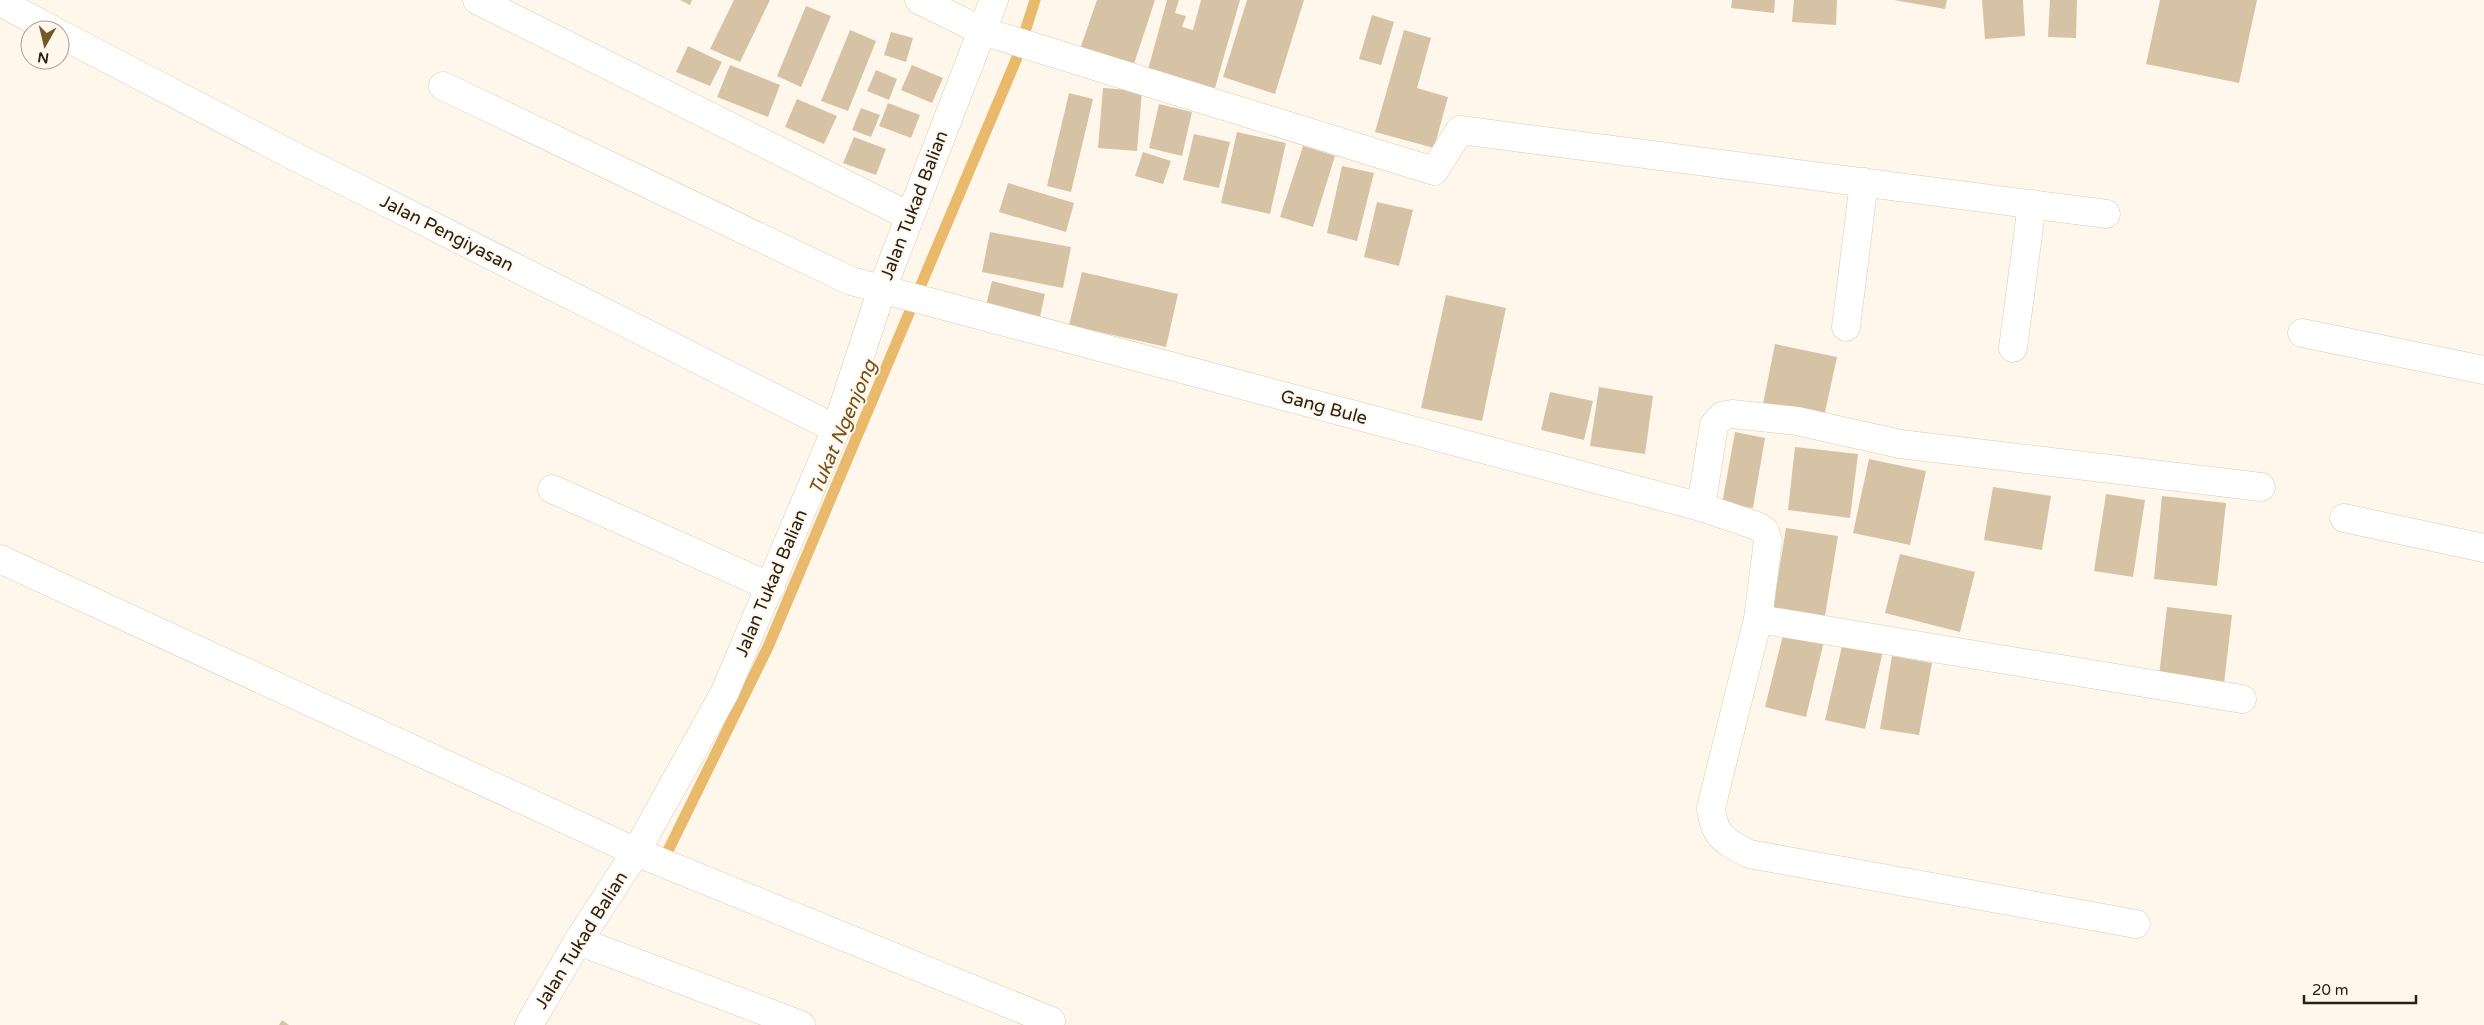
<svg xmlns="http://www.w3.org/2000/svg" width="2484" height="1025" viewBox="0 0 2484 1025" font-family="'Varela Round',sans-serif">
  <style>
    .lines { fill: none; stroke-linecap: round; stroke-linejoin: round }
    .stream { stroke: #e9b96c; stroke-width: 11 }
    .building { fill: #d6c3a6 }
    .minor-casing { stroke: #ddcaad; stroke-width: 29 }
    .minor { stroke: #fff; stroke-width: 28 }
    .labels { text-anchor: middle; stroke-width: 4; stroke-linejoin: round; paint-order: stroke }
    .street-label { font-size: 18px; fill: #282116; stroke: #fff7eb }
    .water-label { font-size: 19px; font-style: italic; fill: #715117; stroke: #fff7eb }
  </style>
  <rect width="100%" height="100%" fill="#fff7eb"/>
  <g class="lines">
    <path class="stream" d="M663 861 768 647 1016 60 1035 0"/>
  </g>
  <g class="building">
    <path d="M680 0H692L690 5Z"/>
    <path d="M734 0H770L740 62 710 49Z"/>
    <path d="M1097 0H1155L1132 70 1079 52Z"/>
    <path d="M1167 0H1179L1175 13 1186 16 1182 27 1193 30 1201 0H1240L1213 95 1146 77Z"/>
    <path d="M1247 0H1304L1275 94 1223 77Z"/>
    <path d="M1732 0H1775L1774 13 1731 8Z"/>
    <path d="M1794 0H1837L1836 25 1792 22Z"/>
    <path d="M1894 0H1947L1945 9Z"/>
    <path d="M1982 0H2023L2025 36 1985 39Z"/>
    <path d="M2050 0H2077L2076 38 2048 37Z"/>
    <path d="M2160 0H2257L2239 83 2146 64Z"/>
    <path d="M806 6 831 16 801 87 777 76Z"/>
    <path d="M1372 15 1394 22 1381 65 1359 59Z"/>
    <path d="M850 30 876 41 848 111 821 101Z"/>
    <path d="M1404 30 1431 38 1417 88 1448 97 1434 148 1375 132Z"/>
    <path d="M891 32 913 38 906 62 884 55Z"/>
    <path d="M688 46 722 62 710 86 676 72Z"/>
    <path d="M730 65 780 85 768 117 717 97Z"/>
    <path d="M912 65 943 78 932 103 901 90Z"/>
    <path d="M876 70 897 79 889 100 867 91Z"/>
    <path d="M1103 88 1142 91 1137 151 1098 148Z"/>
    <path d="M1069 93 1093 99 1071 192 1047 186Z"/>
    <path d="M797 99 837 116 824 144 785 127Z"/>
    <path d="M888 103 920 115 911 138 879 126Z"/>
    <path d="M1159 104 1192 112 1182 156 1149 148Z"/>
    <path d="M861 108 880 115 871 137 852 130Z"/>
    <path d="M1237 132 1286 143 1270 214 1221 203Z"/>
    <path d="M1194 134 1230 142 1219 188 1183 180Z"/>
    <path d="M854 137 886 149 876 175 843 163Z"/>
    <path d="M1303 146 1335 156 1313 227 1280 217Z"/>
    <path d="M1143 152 1171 161 1163 184 1135 176Z"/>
    <path d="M1342 166 1374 173 1357 241 1327 233Z"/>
    <path d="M1008 183 1074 203 1066 232 999 212Z"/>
    <path d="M1377 202 1413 210 1399 266 1364 257Z"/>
    <path d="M990 232 1071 247 1063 288 982 272Z"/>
    <path d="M1082 272 1178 294 1166 347 1069 325Z"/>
    <path d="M992 281 1045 294 1040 317 986 305Z"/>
    <path d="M1446 295 1506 308 1482 421 1421 408Z"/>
    <path d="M1775 344 1837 357 1824 417 1763 404Z"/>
    <path d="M1599 387 1653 396 1645 454 1590 446Z"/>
    <path d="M1550 392 1593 401 1584 440 1541 430Z"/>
    <path d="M1735 432 1765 438 1753 508 1722 504Z"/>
    <path d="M1795 447 1858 454 1850 518 1788 510Z"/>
    <path d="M1869 459 1926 471 1910 545 1853 533Z"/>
    <path d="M1993 487 2051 496 2042 550 1984 540Z"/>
    <path d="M2106 494 2145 500 2133 577 2094 571Z"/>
    <path d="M2162 496 2226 503 2217 586 2154 579Z"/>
    <path d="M1786 528 1838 536 1825 616 1773 608Z"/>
    <path d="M1900 554 1975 572 1960 632 1885 613Z"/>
    <path d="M2167 607 2232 615 2224 684 2159 676Z"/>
    <path d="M1784 631 1824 641 1806 717 1765 707Z"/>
    <path d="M1843 642 1883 651 1865 729 1825 720Z"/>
    <path d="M1892 656 1932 663 1919 735 1880 729Z"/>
    <path d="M282 1020 289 1025H279Z"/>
  </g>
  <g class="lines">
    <defs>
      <g id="minor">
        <path d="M477 0 909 216"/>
        <path d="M919 0 982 31 1434 171 1460 130 2106 214"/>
        <path d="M0 2 53 30"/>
        <path d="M60 34 288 153 836 429"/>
        <path d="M443 86 851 281 1701 507 1757 526 1765 531 1768 541 1758 619 1711 808C1714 837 1725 841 1749 854L2136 924"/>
        <path d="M1846 327 1864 182"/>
        <path d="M2302 333 2484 370"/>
        <path d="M2013 348 2032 204"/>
        <path d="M552 489 771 587"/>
        <path d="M1701 507 1714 425 1722 416 1732 414 1797 421 1900 444 2261 487"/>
        <path d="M2344 518 2484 548"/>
        <path d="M0 559 636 852 1051 1021"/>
        <path d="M1758 619 2242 699"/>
        <path d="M578 941 801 1025"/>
        <path d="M529 1025 578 941 636 852 725 692 836 429 882 289 994 0"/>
      </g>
    </defs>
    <use href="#minor" class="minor-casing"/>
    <use href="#minor" class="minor"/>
  </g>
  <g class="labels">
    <g class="street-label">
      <text transform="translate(914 205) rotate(-69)" y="6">Jalan Tukad Balian</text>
      <text transform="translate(447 233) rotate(27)" y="6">Jalan Pengiyasan</text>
      <text transform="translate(1324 407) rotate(15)" y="6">Gang Bule</text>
      <text transform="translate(771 583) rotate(-67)" y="6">Jalan Tukad Balian</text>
      <text transform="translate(581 940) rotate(-58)" y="6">Jalan Tukad Balian</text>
    </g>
    <g class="water-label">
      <text transform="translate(842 427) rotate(-67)" y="7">Tukat Ngenjong</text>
    </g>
  </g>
  <g transform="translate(45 45) rotate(188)"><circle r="24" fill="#fff7eb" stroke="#a9a196"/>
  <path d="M0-4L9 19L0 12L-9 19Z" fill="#73582a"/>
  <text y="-8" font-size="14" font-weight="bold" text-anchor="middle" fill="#282116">N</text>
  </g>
  <path d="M2304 995v8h112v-8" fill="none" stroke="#282116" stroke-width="2.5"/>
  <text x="2312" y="995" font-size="15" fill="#282116" stroke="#fff7eb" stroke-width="4" paint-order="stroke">20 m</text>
</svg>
